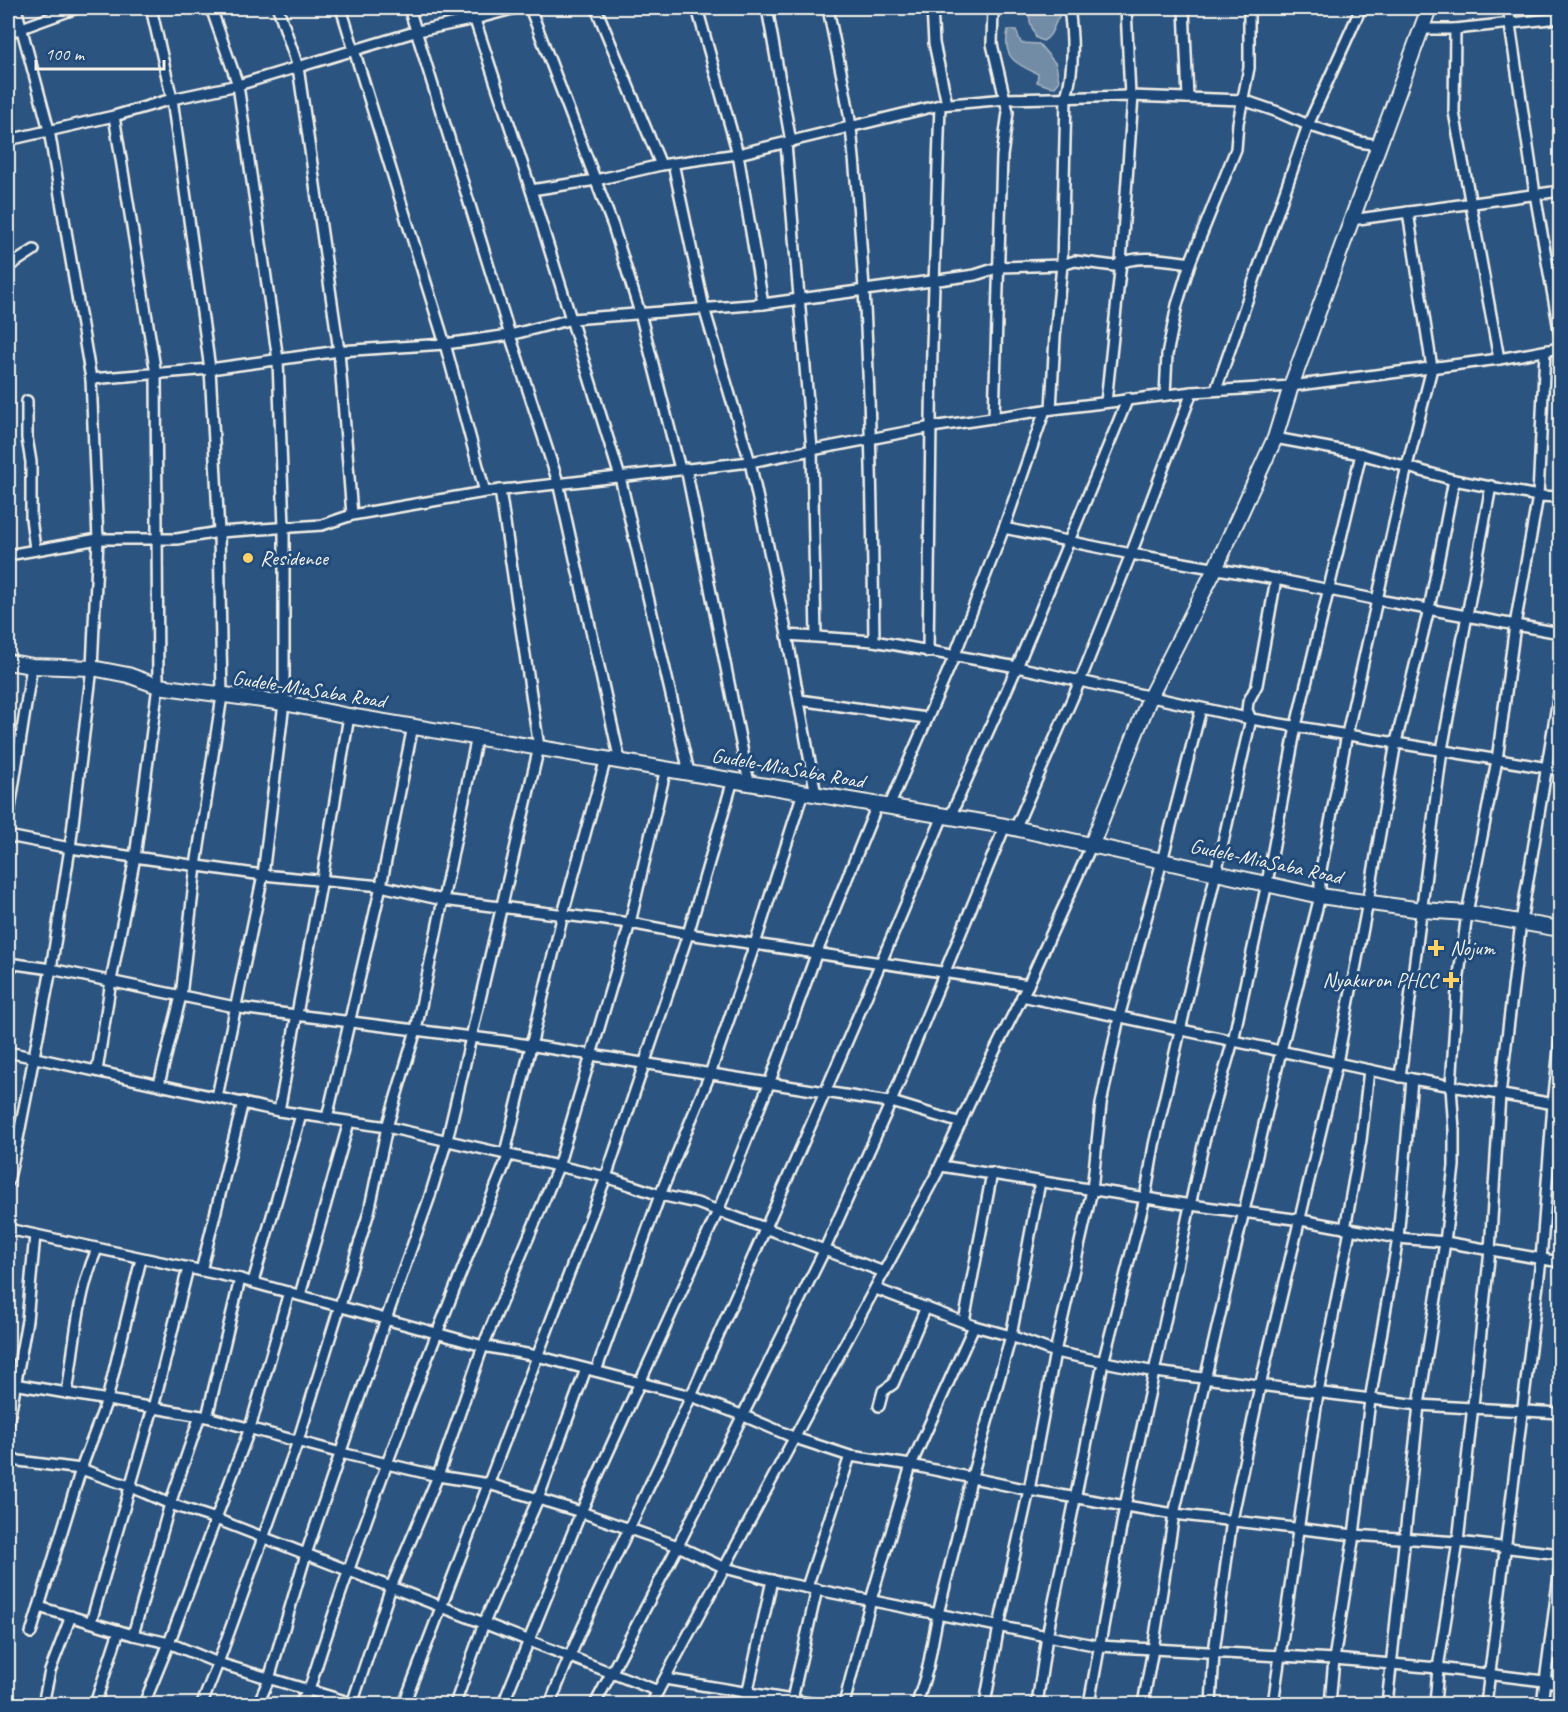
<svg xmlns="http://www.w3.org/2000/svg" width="1568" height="1712" viewBox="0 0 1568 1712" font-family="Caveat,sans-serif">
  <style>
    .water { fill: #738ca6; stroke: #a7b4c0; stroke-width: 1.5 }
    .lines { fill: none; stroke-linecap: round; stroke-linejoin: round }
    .street-casing { stroke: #f4f1e8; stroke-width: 14 }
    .secondary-casing { stroke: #f4f1e8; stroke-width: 18 }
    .street { stroke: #1f4a7a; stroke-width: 9 }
    .secondary { stroke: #1f4a7a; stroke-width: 14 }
    .poi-dot { fill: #ffd166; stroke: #1f4a7a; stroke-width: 2 }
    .labels { text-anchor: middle; stroke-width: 6; stroke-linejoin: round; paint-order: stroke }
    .poi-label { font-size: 21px; fill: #f4f1e8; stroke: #1f4a7a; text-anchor: start }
    .street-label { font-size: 21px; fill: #f4f1e8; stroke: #1f4a7a }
  </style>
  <rect width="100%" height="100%" fill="#2c5481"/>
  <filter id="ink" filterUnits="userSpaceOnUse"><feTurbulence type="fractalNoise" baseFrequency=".0167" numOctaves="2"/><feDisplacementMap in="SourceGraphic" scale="12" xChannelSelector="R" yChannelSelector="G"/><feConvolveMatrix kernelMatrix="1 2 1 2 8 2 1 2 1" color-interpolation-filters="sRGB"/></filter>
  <g filter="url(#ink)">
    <g class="water">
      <path d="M1028 8H1060L1063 11C1053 21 1055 35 1043 41L1036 38 1030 22Z"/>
      <path d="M1008 30H1016L1021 43 1039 44 1056 64 1059 82 1055 87 1048 86 1037 82 1038 74C1015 64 1002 57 1008 30Z"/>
    </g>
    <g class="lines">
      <defs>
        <g id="street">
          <path d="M151 8 172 99 210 369 219 532 222 696 196 866 181 996 159 1084"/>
          <path d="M211 8 238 85 278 360 284 528V703L263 875 217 1097"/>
          <path d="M278 8 298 67 339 351 352 515"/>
          <path d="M341 8 445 344 485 492"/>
          <path d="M409 8 510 335 558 482 620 761"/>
          <path d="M471 8 531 190 620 477 689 772"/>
          <path d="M530 8 613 226 640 313 680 469"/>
          <path d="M596 8 661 165"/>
          <path d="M697 8 738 154 763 304"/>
          <path d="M767 8 791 142"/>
          <path d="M828 8C835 47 846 88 851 128 869 298 872 470 874 641"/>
          <path d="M932 8 934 43 947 104"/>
          <path d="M993 8 992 44 1008 112 1002 156 994 418"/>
          <path d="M1126 8 1130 96"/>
          <path d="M1184 8 1188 98"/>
          <path d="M1509 8 1510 25 1535 194 1560 335"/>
          <path d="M1422 29H1455L1560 18"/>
          <path d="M1455 29 1454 112 1499 359"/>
          <path d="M8 33 77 8"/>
          <path d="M114 116 172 99 238 85 418 31 475 19 516 8"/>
          <path d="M8 140 114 116 156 374 158 686 135 857 111 981 97 1071"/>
          <path d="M786 144 812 449 816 636"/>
          <path d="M673 163 704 308 750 462 787 635 816 795"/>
          <path d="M531 190 596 180 661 165 738 154 940 105 1006 99 1130 96 1243 100 1278 112 1308 125 1360 142 1378 145"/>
          <path d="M1351 220 1560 191"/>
          <path d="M8 267 34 250"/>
          <path d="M91 379 210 369 339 351 445 344 510 335 572 319 763 304 975 275 1000 267 1062 265 1075 261 1115 266C1134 253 1169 260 1190 263"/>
          <path d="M1216 390 1308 125 1361 8"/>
          <path d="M1165 395 1167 355 1177 305 1190 263 1236 149 1238 123 1249 68V8"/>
          <path d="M27 401V438L31 462V518L35 549"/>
          <path d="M1106 402 1121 262 1133 96"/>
          <path d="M1051 409 1055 337 1062 265 1066 97C1075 68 1073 37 1069 8"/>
          <path d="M1275 438 1361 454 1454 480 1538 496 1560 497"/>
          <path d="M686 468 749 783"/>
          <path d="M1004 528 1131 554 1276 579 1378 600 1560 633"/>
          <path d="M8 555 98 539H177L219 532 322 525 352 515 485 492 750 462 932 427 1045 410 1192 392 1291 386 1499 359 1560 348"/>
          <path d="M787 635 874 641 1017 667 1251 719 1560 770"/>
          <path d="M928 652 932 346 940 105"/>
          <path d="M799 700 926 718"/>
          <path d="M889 807 954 657 1004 528 1045 410"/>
          <path d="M950 817 1017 667 1128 398"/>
          <path d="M8 821 32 666"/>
          <path d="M1015 829 1080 681 1131 554 1192 392"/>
          <path d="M8 836 70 848 263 875 381 886 443 900 630 923 688 934 1028 985"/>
          <path d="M8 963 51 969 240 1008 503 1041 895 1103 961 1123"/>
          <path d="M1022 996 1412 1079 1560 1105"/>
          <path d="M8 1052 279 1111 387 1127 606 1177 660 1195 697 1203 884 1272"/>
          <path d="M1400 1077 1442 750 1491 486"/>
          <path d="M279 1111 322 879 349 716"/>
          <path d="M327 1118 381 886 413 726"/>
          <path d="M505 1153 563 914 606 758"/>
          <path d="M941 1166 1191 1205 1301 1220 1398 1238 1445 1242 1560 1262"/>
          <path d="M8 1182 17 1144 51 969 70 848 92 668 98 539 91 379 49 130 16 8"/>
          <path d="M8 1229 240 1279 483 1346 558 1167 630 923 666 768"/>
          <path d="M1345 1229 1361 1140 1369 1070"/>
          <path d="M201 1271 243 1102"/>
          <path d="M253 1282 301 1115"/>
          <path d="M876 1289 974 1326 1011 1336 1055 1352 1155 1372 1419 1405 1560 1413"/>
          <path d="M300 1295 349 1122"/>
          <path d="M964 1322 992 1173"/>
          <path d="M596 1371 660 1195 710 1074 755 944 803 792"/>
          <path d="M8 1383 207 1417 341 1453 438 1476 489 1484 581 1512 678 1546 725 1568 779 1582 1047 1636 1099 1646 1334 1659 1438 1668 1560 1683"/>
          <path d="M67 1393C75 1344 77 1295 97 1249"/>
          <path d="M879 1406 883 1391 893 1384 926 1307"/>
          <path d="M207 1417 240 1279"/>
          <path d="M8 1426 27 1320 35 1235"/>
          <path d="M8 1456 19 1461 81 1469 129 1486 170 1504 216 1519 658 1691"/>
          <path d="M807 1587 850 1456"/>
          <path d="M39 1607 133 1635 169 1643 218 1663 298 1441 369 1212 387 1127 416 1030 477 736"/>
          <path d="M91 1622 153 1408 188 1268"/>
          <path d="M31 1633 81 1469 107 1400 141 1259"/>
          <path d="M133 1635 170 1504 200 1416"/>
          <path d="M665 1679 816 1704"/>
          <path d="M43 1704 50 1671 71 1616"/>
          <path d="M95 1704 119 1631"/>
          <path d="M144 1704 169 1643 250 1428 289 1292"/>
          <path d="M202 1704 218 1663 355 1704"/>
          <path d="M258 1704 269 1679 306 1554 386 1319 429 1199 447 1140 539 747 500 490"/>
          <path d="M299 1704 309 1690C366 1508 437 1331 509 1154"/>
          <path d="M352 1704 391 1587 438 1476 483 1346 537 1356 691 1396 744 1416 795 1438 850 1456 911 1465 1029 1490 1174 1514 1354 1535 1458 1542 1560 1554"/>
          <path d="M404 1704 606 1177 688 934 733 780"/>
          <path d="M455 1704 484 1623 538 1499 586 1369"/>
          <path d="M503 1704 581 1512 718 1211 769 1084 817 952 877 805"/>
          <path d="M550 1704C592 1598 646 1498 692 1394 778 1202 862 1009 943 816"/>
          <path d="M595 1704 678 1546 824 1251 891 1102 1005 826"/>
          <path d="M651 1704 937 1173 984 1072 1028 985 1092 844"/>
          <path d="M745 1704 772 1580"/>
          <path d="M791 1704 817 1589"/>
          <path d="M844 1704 871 1600 911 1465 974 1326"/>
          <path d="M917 1704 928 1667 938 1614 972 1476 1011 1336 1040 1182"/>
          <path d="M985 1704 999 1626 1029 1490 1055 1352 1092 1190 1101 1104 1119 1017 1162 861 1201 709"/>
          <path d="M1037 1704 1047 1636 1103 1363 1145 1198 1154 1145 1251 719 1247 710 1248 702 1257 685 1276 579"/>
          <path d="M1089 1704 1125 1506 1204 1141 1233 1041 1267 883 1296 726 1361 454"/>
          <path d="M1143 1704 1153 1649 1174 1514 1281 1051 1320 896V875L1347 734 1407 466 1432 368 1408 212"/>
          <path d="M1211 1704 1214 1652 1232 1520 1260 1386 1337 1063 1368 902 1396 742 1429 609 1454 480"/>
          <path d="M1273 1704 1318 1393 1350 1230"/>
          <path d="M1330 1704 1334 1659 1354 1535 1370 1400 1398 1238 1412 1079"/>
          <path d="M1387 1704 1419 1405 1445 1242 1454 1166V1130L1451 1087 1457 991 1467 913 1497 760 1515 625 1538 496 1545 352"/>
          <path d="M1435 1704 1438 1668 1458 1542 1490 1250 1500 1095 1521 922 1560 687"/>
          <path d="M1486 1704 1541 1260 1553 1104 1560 1040"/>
          <path d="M1542 1704 1560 1567"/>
        </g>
        <g id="secondary">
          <path d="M8 662 32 666 92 668 128 675 158 686 284 703 349 716 1005 826 1320 896 1422 910 1467 913 1560 929"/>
          <path d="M1092 844 1150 697 1215 569 1275 438 1291 386 1429 8"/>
        </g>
      </defs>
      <use href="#street" class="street-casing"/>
      <use href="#secondary" class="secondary-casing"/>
      <use href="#street" class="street"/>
      <use href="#secondary" class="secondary"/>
    </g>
  </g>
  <g class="poi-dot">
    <circle cx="248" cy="558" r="6"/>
    <path d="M1433 939h6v6h6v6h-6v6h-6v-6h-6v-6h6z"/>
    <path d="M1448 971h6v6h6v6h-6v6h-6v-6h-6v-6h6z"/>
  </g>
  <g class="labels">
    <g class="poi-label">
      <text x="260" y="565">Residence</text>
      <text x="1450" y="955">Nojum</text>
      <text x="1438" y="987" text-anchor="end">Nyakuron PHCC</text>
    </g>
    <g class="street-label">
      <text transform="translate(309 689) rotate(9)" y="7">Gudele-MiaSaba Road</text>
      <text transform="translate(788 768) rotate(10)" y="7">Gudele-MiaSaba Road</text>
      <text transform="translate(1266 861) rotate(12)" y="7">Gudele-MiaSaba Road</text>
    </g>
  </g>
  <rect width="1568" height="1712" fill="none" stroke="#1f4a7a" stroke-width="30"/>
  <rect x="15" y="15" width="1538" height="1682" fill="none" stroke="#f4f1e8" stroke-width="2" filter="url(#ink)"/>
  <path d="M36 60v9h128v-9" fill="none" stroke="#f4f1e8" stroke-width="3"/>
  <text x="45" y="60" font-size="18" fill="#f4f1e8" stroke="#1f4a7a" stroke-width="4.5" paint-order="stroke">100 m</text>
</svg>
